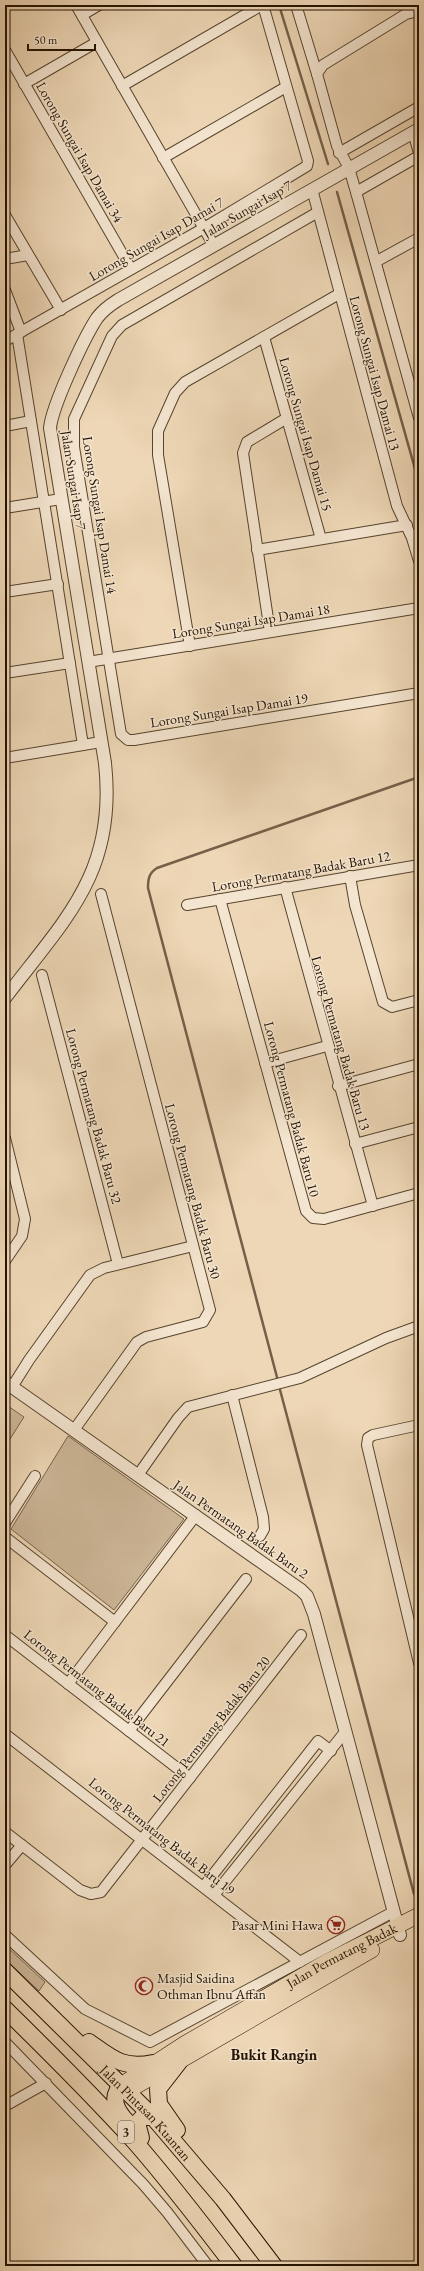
<svg xmlns="http://www.w3.org/2000/svg" width="424" height="2271" viewBox="0 0 424 2271" font-family="'EB Garamond',serif">
  <style>
    .green { fill: #ccb697; stroke: #78644c }
    .lines { fill: none; stroke-linecap: round; stroke-linejoin: round }
    .stream { stroke: #746048; stroke-width: 2.5 }
    .minor-casing { stroke: #56442e; stroke-width: 12 }
    .tertiary-casing { stroke: #56442e; stroke-width: 14 }
    .primary-casing { stroke: #241300; stroke-width: 16 }
    .trunk-casing { stroke: #241300; stroke-width: 18 }
    .minor { stroke: #f4e5d0; stroke-width: 10 }
    .tertiary { stroke: #f4e5d0; stroke-width: 12 }
    .primary { stroke: #eed7b6; stroke-width: 15 }
    .trunk { stroke: #eed7b6; stroke-width: 16 }
    .labels { text-anchor: middle; stroke-width: 3; stroke-linejoin: round; paint-order: stroke }
    .shield { fill: #f4e5d0; stroke: #62523e; stroke-width: 1 }
    .shield-label { font-size: 13px; font-weight: bold; fill: #241300 }
    .street-label { font-size: 14px; fill: #241300; stroke: #f4e5d0 }
    .poi-label { font-size: 14px; fill: #241300; stroke: #f4e5d0; text-anchor: end }
    .neighbourhood-label { font-size: 15px; font-weight: bold; fill: #241300; stroke: #f4e5d0 }
  </style>
  <rect width="100%" height="100%" fill="#eed7b6"/>
  <filter id="stains"><feTurbulence type="fractalNoise" baseFrequency=".005" numOctaves="4"/><feColorMatrix values="0 0 0 0 .2 0 0 0 0 .09 0 0 0 0 .02 0 0 0 .5 -.17"/></filter>
  <radialGradient id="worn" r=".72"><stop offset=".6" stop-color="#630" stop-opacity="0"/><stop offset="1" stop-color="#630" stop-opacity=".3"/></radialGradient>
  <g class="green">
    <path d="M5 1404 24 1417 5 1447Z"/>
    <path d="M68 1436 184 1519 114 1610 11 1529Z"/>
    <path d="M5 1945 45 1982 39 1991 5 1959Z"/>
  </g>
  <g class="lines">
    <g class="stream">
      <path d="M279 5 328 164"/>
      <path d="M337 192 419 483"/>
      <path d="M278 1381 148 888C148 879 149 873 157 868L419 777"/>
      <path d="M279 1386 414 1894"/>
    </g>
    <defs>
      <g id="minor">
        <path d="M76 5 214 246"/>
        <path d="M296 5 317 74"/>
        <path d="M419 11 406 14 323 65 317 74 337 146 349 168 356 192 419 418"/>
        <path d="M82 15 99 5"/>
        <path d="M5 50 131 269"/>
        <path d="M24 84 97 42"/>
        <path d="M122 86 262 5"/>
        <path d="M413 132 419 153"/>
        <path d="M339 153 419 107"/>
        <path d="M163 158 286 87"/>
        <path d="M312 189 397 506 412 538 419 561"/>
        <path d="M356 192 419 156"/>
        <path d="M318 212 122 325 112 336 74 419V447L121 734 128 740H134L419 693"/>
        <path d="M5 215 61 310"/>
        <path d="M5 259 28 255"/>
        <path d="M377 261 419 238"/>
        <path d="M5 290 21 332"/>
        <path d="M17 334 83 745"/>
        <path d="M264 337 321 539"/>
        <path d="M5 341 204 228 307 166 308 161 263 5"/>
        <path d="M5 426 31 421"/>
        <path d="M5 508 61 499"/>
        <path d="M257 550 407 525"/>
        <path d="M5 592 58 584"/>
        <path d="M270 632 243 453 247 442 287 418"/>
        <path d="M190 646 158 455V431L175 393 185 382 339 294"/>
        <path d="M88 662 419 608"/>
        <path d="M5 673 70 663"/>
        <path d="M5 758 101 742"/>
        <path d="M350 876 355 905 383 1002 392 1007 419 1000"/>
        <path d="M285 887 373 1206"/>
        <path d="M220 899 306 1211 313 1218 324 1219 419 1193"/>
        <path d="M187 905 419 865"/>
        <path d="M42 975 118 1264"/>
        <path d="M265 1063 327 1046"/>
        <path d="M338 1086 419 1064"/>
        <path d="M5 1138 25 1219 22 1236 5 1261"/>
        <path d="M355 1144 419 1127"/>
        <path d="M12 1387 29 1360 90 1275 104 1268 193 1246"/>
        <path d="M232 1395 263 1517 264 1529 260 1536"/>
        <path d="M419 1425 373 1435 368 1438 367 1445 419 1663"/>
        <path d="M74 1430 137 1342 146 1337 203 1322 210 1310 101 894"/>
        <path d="M138 1475 178 1418 188 1407 300 1378 386 1338 419 1326"/>
        <path d="M5 1523 35 1476"/>
        <path d="M5 1537 115 1622"/>
        <path d="M5 1635 190 1778"/>
        <path d="M68 1684 196 1515"/>
        <path d="M129 1731 246 1579"/>
        <path d="M5 1734 300 1962"/>
        <path d="M5 1832 80 1890 91 1894 101 1892 301 1635"/>
        <path d="M5 1865 22 1845"/>
        <path d="M204 1886 318 1741 331 1751"/>
        <path d="M215 1894 345 1732"/>
        <path d="M5 1935 85 2009 150 2042 393 1912"/>
        <path d="M5 2042 143 2184 167 2212 208 2266"/>
        <path d="M5 2106 46 2083"/>
      </g>
      <g id="tertiary">
        <path d="M5 998C66 918 117 872 105 763L50 428C52 406 84 338 97 318 103 310 110 305 118 300L419 129"/>
        <path d="M5 1382 301 1590 307 1596 314 1614 400 1935"/>
      </g>
      <g id="primary">
        <path id="s1" d="M121 2085 184 2044 326 1962 419 1915"/>
        <path d="M133 2088 372 1950"/>
      </g>
      <g id="trunk">
        <path id="s2" d="M5 1971 153 2117 223 2199 274 2266"/>
        <path d="M5 2009C50 2053 93 2096 135 2142 170 2182 202 2224 234 2266"/>
        <path d="M89 2042C113 2059 123 2069 153 2063"/>
        <path d="M121 2085C110 2099 116 2110 127 2122"/>
        <path d="M177 2130 159 2104 158 2089 179 2062"/>
        <path d="M141 2138 137 2123 143 2117H153"/>
      </g>
    </defs>
    <use href="#minor" class="minor-casing"/>
    <use href="#tertiary" class="tertiary-casing"/>
    <use href="#primary" class="primary-casing"/>
    <use href="#trunk" class="trunk-casing"/>
    <use href="#minor" class="minor"/>
    <use href="#tertiary" class="tertiary"/>
    <use href="#primary" class="primary"/>
    <use href="#trunk" class="trunk"/>
  </g>
  <defs>
    <symbol id="supermarket-ring" viewBox="-11 -11 22 22"><circle r="9.5" fill="#f4e5d0" stroke="#8f2418" stroke-width="1.5"/><path d="M-6-5.5h2.5l.6 2H6L4.5 2H-2.5L-4.4-4H-6ZM-1.5 3.2a1.3 1.3 0 1 0 .1 0ZM3 3.2a1.3 1.3 0 1 0 .1 0Z" fill="#8f2418"/></symbol>
    <symbol id="mosque-ring" viewBox="-11 -11 22 22"><circle r="9.5" fill="#f4e5d0" stroke="#8f2418" stroke-width="1.5"/><path d="M3.5-4.9A6 6 0 1 0 3.5 4.9A5 5 0 1 1 3.5-4.9Z" fill="#8f2418"/></symbol>
  </defs>
  <g fill-rule="evenodd">
    <use href="#supermarket-ring" x="326" y="1915" width="20" height="20"/>
    <use href="#mosque-ring" x="134" y="1976" width="20" height="20"/>
  </g>
  <g class="labels">
    <rect class="shield" x="118" y="2121" width="16" height="22" rx="3"/>
    <g class="shield-label">
      <text x="126" y="2137">3</text>
    </g>
    <g class="street-label">
      <text transform="translate(80 152) rotate(60)" y="5">Lorong Sungai Isap Damai 34</text>
      <text transform="translate(247 209) rotate(-30)" y="5">Jalan Sungai Isap 7</text>
      <text transform="translate(156 239) rotate(-30)" y="5">Lorong Sungai Isap Damai 7</text>
      <text transform="translate(375 373) rotate(75)" y="5">Lorong Sungai Isap Damai 13</text>
      <text transform="translate(306 434) rotate(74)" y="5">Lorong Sungai Isap Damai 15</text>
      <text transform="translate(74 480) rotate(81)" y="5">Jalan Sungai Isap 7</text>
      <text transform="translate(100 515) rotate(81)" y="5">Lorong Sungai Isap Damai 14</text>
      <text transform="translate(251 621) rotate(-9)" y="5">Lorong Sungai Isap Damai 18</text>
      <text transform="translate(229 710) rotate(-9)" y="5">Lorong Sungai Isap Damai 19</text>
      <text transform="translate(301 871) rotate(-10)" y="5">Lorong Permatang Badak Baru 12</text>
      <text transform="translate(341 1043) rotate(74)" y="5">Lorong Permatang Badak Baru 13</text>
      <text transform="translate(292 1109) rotate(75)" y="5">Lorong Permatang Badak Baru 10</text>
      <text transform="translate(94 1116) rotate(75)" y="5">Lorong Permatang Badak Baru 32</text>
      <text transform="translate(193 1191) rotate(75)" y="5">Lorong Permatang Badak Baru 30</text>
      <text transform="translate(241 1529) rotate(35)" y="5">Jalan Permatang Badak Baru 2</text>
      <text transform="translate(97 1688) rotate(38)" y="5">Lorong Permatang Badak Baru 21</text>
      <text transform="translate(211 1729) rotate(-52)" y="5">Lorong Permatang Badak Baru 20</text>
      <text transform="translate(162 1836) rotate(38)" y="5">Lorong Permatang Badak Baru 19</text>
      <text dy="5" stroke="none"><textPath href="#s1" startOffset="256">Jalan Permatang Badak</textPath></text>
      <text dy="5" stroke="none"><textPath href="#s2" startOffset="200">Jalan Pintasan Kuantan</textPath></text>
    </g>
    <g class="poi-label">
      <text x="323" y="1930">Pasar Mini Hawa</text>
      <text x="157" y="1983" text-anchor="start">Masjid Saidina<tspan x="157" dy="16">Othman Ibnu Affan</tspan></text>
    </g>
    <g class="neighbourhood-label">
      <text x="274" y="2060">Bukit Rangin</text>
    </g>
  </g>
  <rect width="424" height="2271" fill="none" stroke="#eed7b6" stroke-width="20"/>
  <rect x="6" y="6" width="412" height="2259" fill="none" stroke="#241300" stroke-width="2"/>
  <rect x="10" y="10" width="404" height="2251" fill="none" stroke="#241300"/>
  <path d="M28 44v6h67v-6" fill="none" stroke="#241300" stroke-width="2"/>
  <text x="34" y="44" font-size="12" fill="#241300" stroke="#f4e5d0" stroke-width="3" paint-order="stroke">50 m</text>
  <rect width="100%" height="100%" filter="url(#stains)"/>
  <rect width="100%" height="100%" fill="url(#worn)"/>
</svg>
